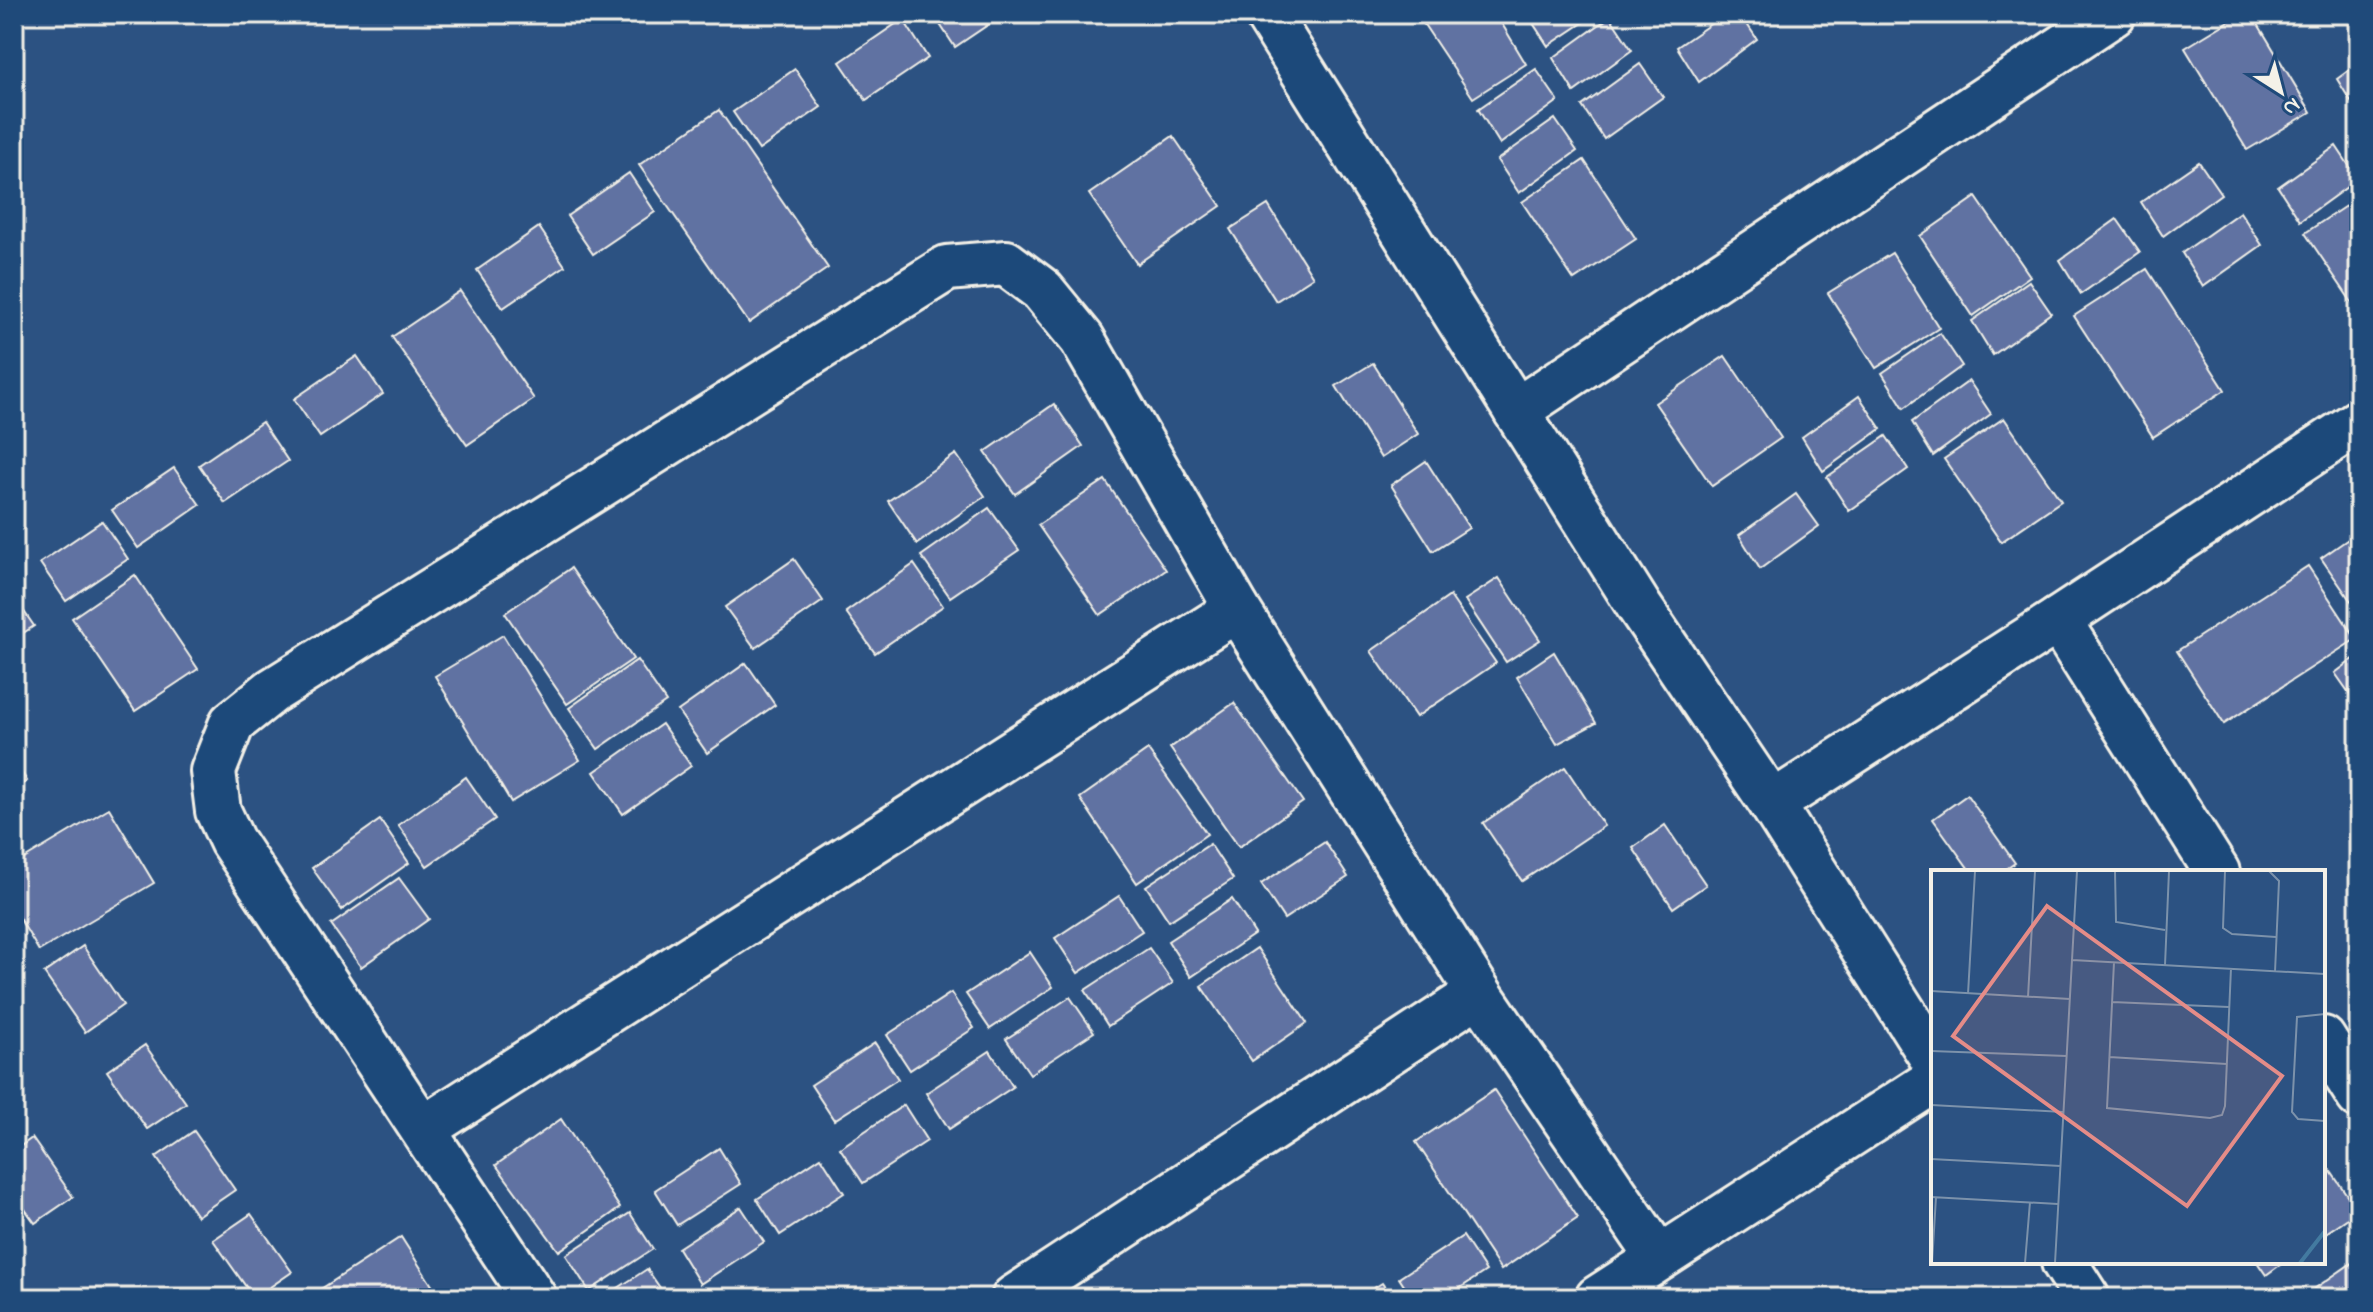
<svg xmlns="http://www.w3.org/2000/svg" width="2373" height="1312" viewBox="0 0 2373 1312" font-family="'Indie Flower',sans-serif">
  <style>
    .building { fill: #6072a2; stroke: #f4f1e8; stroke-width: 2 }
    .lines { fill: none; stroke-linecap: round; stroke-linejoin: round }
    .minor-casing { stroke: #f4f1e8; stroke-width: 50 }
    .minor { stroke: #1f4a7a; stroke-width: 44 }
    .inset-river { fill: none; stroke: #437aa0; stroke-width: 4 }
    .inset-road { fill: none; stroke: #7c92ab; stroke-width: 2 }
    .view { fill: #e58c88; fill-opacity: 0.15; stroke: #e58c88; stroke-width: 4 }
    .inset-edge { fill: none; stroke: #f4f1e8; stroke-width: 4 }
  </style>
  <rect width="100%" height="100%" fill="#2c5282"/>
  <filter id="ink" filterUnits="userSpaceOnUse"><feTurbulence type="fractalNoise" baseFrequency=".0125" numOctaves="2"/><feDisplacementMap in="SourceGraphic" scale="16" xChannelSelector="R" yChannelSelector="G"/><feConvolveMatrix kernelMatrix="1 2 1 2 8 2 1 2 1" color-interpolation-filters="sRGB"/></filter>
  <g filter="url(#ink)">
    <g class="building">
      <path d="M933 14H1004L955 47Z"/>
      <path d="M1417 14H1496L1526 64 1473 98Z"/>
      <path d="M1527 14H1596L1548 46Z"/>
      <path d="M1725 14H1740L1757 39 1699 82 1677 47Z"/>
      <path d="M2241 14H2252L2311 112 2247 150 2185 48Z"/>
      <path d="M1610 17 1632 50 1574 92 1553 58Z"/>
      <path d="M903 19 928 58 866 100 840 62Z"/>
      <path d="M2359 63V112L2358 113 2337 79Z"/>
      <path d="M1640 64 1663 97 1604 139 1582 106Z"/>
      <path d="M795 69 821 107 759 150 733 112Z"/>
      <path d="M1536 69 1558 101 1500 144 1478 109Z"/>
      <path d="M719 110 828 268 749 323 639 165Z"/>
      <path d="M1555 119 1577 151 1519 193 1497 160Z"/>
      <path d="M1173 136 1221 206 1137 264 1089 194Z"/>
      <path d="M2336 146 2358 179 2300 221 2278 187Z"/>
      <path d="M1584 160 1636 239 1574 280 1522 202Z"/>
      <path d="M2199 162 2221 194 2163 236 2141 202Z"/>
      <path d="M629 173 655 212 593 254 567 216Z"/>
      <path d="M1976 197 2030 276 1973 316 1920 236Z"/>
      <path d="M2359 197V313L2305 233Z"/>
      <path d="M1268 205 1313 277 1276 301 1230 229Z"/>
      <path d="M2240 212 2262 245 2203 287 2182 253Z"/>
      <path d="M2117 219 2140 252 2081 294 2060 260Z"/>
      <path d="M539 227 565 266 503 308 477 270Z"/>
      <path d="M1892 253 1939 328 1876 368 1828 293Z"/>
      <path d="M2147 269 2225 390 2153 437 2074 316Z"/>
      <path d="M2029 281 2051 313 1993 355 1972 321Z"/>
      <path d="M460 291 534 399 467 445 392 337Z"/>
      <path d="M1940 333 1962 366 1904 408 1882 373Z"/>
      <path d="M357 356 383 394 320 437 294 399Z"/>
      <path d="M1725 356 1781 438 1712 486 1655 403Z"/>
      <path d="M1373 363 1418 434 1381 458 1336 386Z"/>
      <path d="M1969 381 1991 414 1933 456 1912 422Z"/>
      <path d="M1859 396 1881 429 1823 471 1802 437Z"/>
      <path d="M1054 404 1083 446 1015 494 985 452Z"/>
      <path d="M2004 418 2061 501 2001 542 1944 459Z"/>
      <path d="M262 422 288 461 225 503 199 465Z"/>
      <path d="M1886 436 1908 469 1849 511 1827 477Z"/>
      <path d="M956 454 985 496 917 544 888 501Z"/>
      <path d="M1426 461 1469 528 1433 551 1391 485Z"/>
      <path d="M174 468 200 505 138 548 112 510Z"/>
      <path d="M1105 480 1166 570 1100 615 1038 525Z"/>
      <path d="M1796 494 1819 526 1760 569 1739 535Z"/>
      <path d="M989 508 1019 550 950 597 921 556Z"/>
      <path d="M102 521 128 559 66 601 40 563Z"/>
      <path d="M2354 535 2359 541V613L2321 558Z"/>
      <path d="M794 559 823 601 755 648 725 607Z"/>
      <path d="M914 564 943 606 875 653 846 612Z"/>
      <path d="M2308 566 2356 639 2224 724 2177 651Z"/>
      <path d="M571 568 633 659 567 704 505 613Z"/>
      <path d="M135 575 198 669 135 711 72 618Z"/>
      <path d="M1499 578 1540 640 1506 662 1465 600Z"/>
      <path d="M1450 596 1496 663 1416 717 1371 651Z"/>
      <path d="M14 597 34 626 14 639Z"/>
      <path d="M503 635 580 760 511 802 435 676Z"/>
      <path d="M1554 652 1596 723 1557 744 1517 677Z"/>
      <path d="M2359 655V707L2335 673Z"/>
      <path d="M637 660 666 702 598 749 569 708Z"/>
      <path d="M746 663 775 705 707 753 678 711Z"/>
      <path d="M1234 703 1303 802 1239 847 1170 748Z"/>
      <path d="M662 724 691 766 623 814 594 772Z"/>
      <path d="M1148 750 1207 834 1137 883 1080 798Z"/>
      <path d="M14 760 27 781 14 789Z"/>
      <path d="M1565 767 1604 826 1522 881 1483 823Z"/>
      <path d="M466 777 495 819 427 866 398 825Z"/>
      <path d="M1967 795 2015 863 2002 872H1971L1933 819Z"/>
      <path d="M109 808 154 883 39 951 14 909V865Z"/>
      <path d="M380 820 409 863 342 910 312 868Z"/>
      <path d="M1665 825 1706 885 1673 908 1633 848Z"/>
      <path d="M1325 842 1348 877 1284 919 1261 884Z"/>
      <path d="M1210 844 1233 879 1169 921 1146 886Z"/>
      <path d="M399 878 429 919 361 967 331 925Z"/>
      <path d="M1119 896 1142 931 1078 973 1055 938Z"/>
      <path d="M1232 899 1255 934 1191 977 1168 941Z"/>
      <path d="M83 946 123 1005 85 1032 44 973Z"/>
      <path d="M1149 948 1173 983 1108 1026 1085 990Z"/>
      <path d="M1257 948 1307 1023 1252 1061 1201 986Z"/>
      <path d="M1030 952 1053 987 990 1029 966 994Z"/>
      <path d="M951 993 974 1028 910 1070 887 1035Z"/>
      <path d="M1070 997 1094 1032 1030 1074 1006 1039Z"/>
      <path d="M875 1043 898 1079 834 1120 811 1085Z"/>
      <path d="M145 1045 186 1103 147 1129 107 1071Z"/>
      <path d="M990 1051 1013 1087 949 1129 926 1093Z"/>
      <path d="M1494 1090 1578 1218 1501 1270 1416 1142Z"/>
      <path d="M904 1105 927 1141 863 1183 840 1148Z"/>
      <path d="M561 1119 620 1208 559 1251 496 1165Z"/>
      <path d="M194 1131 235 1190 197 1216 156 1157Z"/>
      <path d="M32 1138 73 1197 35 1223 14 1194V1151Z"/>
      <path d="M719 1148 741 1184 677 1225 655 1190Z"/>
      <path d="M821 1157 844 1193 780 1235 757 1199Z"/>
      <path d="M2323 1160 2358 1211 2323 1235Z"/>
      <path d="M741 1207 764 1242 700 1284 678 1248Z"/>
      <path d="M630 1213 653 1249 589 1291 566 1255Z"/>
      <path d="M251 1214 292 1272 254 1298 213 1240Z"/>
      <path d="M1463 1236 1486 1271 1445 1298H1412L1399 1278Z"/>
      <path d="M401 1237 440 1298H307Z"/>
      <path d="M2359 1258V1298H2301Z"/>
      <path d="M2257 1262H2284L2266 1275Z"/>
      <path d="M647 1269 667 1298H603Z"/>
      <path d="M1382 1283 1392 1298H1358Z"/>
    </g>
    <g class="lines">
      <defs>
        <g id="minor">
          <path d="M1267 14 1640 608 1772 804 1933 1059"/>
          <path d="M1516 411 2113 14"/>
          <path d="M2058 620 2217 872"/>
          <path d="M1772 804 2058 620 2359 422"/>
          <path d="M2323 1039 2359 1096"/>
          <path d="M423 1129 1237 609"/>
          <path d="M2064 1262 2087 1298"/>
          <path d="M534 1298 232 841 218 811 213 771 232 723 272 691 947 268 1006 263 1042 290 1082 339 1237 609 1479 993 1659 1258"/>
          <path d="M1014 1298 1479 993"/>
          <path d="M1598 1298 1933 1081"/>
        </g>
      </defs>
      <use href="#minor" class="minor-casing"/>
      <use href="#minor" class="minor"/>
    </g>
  </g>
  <g transform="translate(1931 870)">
    <rect width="394" height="394" fill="#2c5282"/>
    <path class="inset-river" d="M369 393 394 361"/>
    <path class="inset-road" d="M184 1 185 52 234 60M294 1 292 58 301 64 345 67M338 1 348 11 344 102M141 90 394 104M183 92 176 238 279 248 291 245 294 236 300 98M234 95 238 1M0 121 139 129M37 124 44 1M97 127 104 1M181 132 298 137M394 144 366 147 361 242 367 249 394 251M0 181 136 186M178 187 296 194M0 235 132 242M0 289 130 296M0 327 127 334M1 393 5 327M94 393 99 332M124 393 146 1"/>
    <path class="view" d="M116 36 351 206 256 336 22 166Z"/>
    <rect width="394" height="394" class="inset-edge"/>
  </g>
  <rect width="2373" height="1312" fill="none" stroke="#1f4a7a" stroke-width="48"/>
  <rect x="24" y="24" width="2325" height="1264" fill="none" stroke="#f4f1e8" stroke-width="3" filter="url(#ink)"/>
  <g transform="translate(2281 92) rotate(144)" stroke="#1f4a7a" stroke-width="6" paint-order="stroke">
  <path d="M0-6L14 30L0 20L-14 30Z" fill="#f4f1e8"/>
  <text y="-12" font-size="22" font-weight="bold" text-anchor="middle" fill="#f4f1e8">N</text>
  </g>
</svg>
